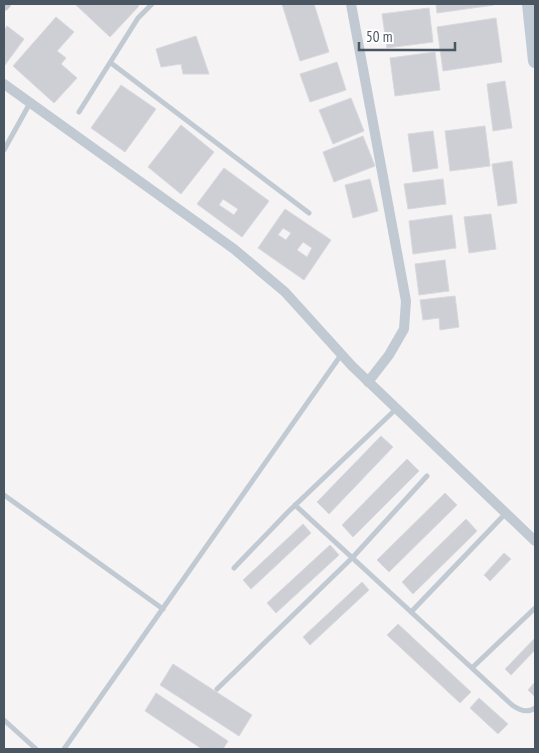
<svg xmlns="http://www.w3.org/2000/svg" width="539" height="753" viewBox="0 0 539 753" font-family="'PT Sans Narrow',sans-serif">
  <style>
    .building { fill: #cdcfd5; stroke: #d7d9de; fill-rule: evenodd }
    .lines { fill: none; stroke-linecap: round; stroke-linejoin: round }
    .lane { stroke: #c1cad2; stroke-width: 5 }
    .street { stroke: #c1cad2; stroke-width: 10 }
    .secondary { stroke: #c1cbd6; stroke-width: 14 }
  </style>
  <rect width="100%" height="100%" fill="#f5f3f3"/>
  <g class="building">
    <path d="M75 4H137L139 6 110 37Z"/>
    <path d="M282 4H314L329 52 300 61Z"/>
    <path d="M436 4H494V5L437 13Z"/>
    <path d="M429 8 433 42 387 48 382 14Z"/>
    <path d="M56 17 74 32 57 51 66 58 61 64 77 78 54 103 13 66Z"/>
    <path d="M496 18 502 62 443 71 437 27Z"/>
    <path d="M7 26 24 39 5 65 4 31Z"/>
    <path d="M196 36 209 74H183L181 64 161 67 156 49Z"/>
    <path d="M435 52 440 90 395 96 390 58Z"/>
    <path d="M337 62 346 90 310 102 300 74Z"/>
    <path d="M505 81 512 128 493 131 487 84Z"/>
    <path d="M121 85 156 109 125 152 91 128Z"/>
    <path d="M351 98 364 131 333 144 319 110Z"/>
    <path d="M181 125 214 152 181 194 148 167Z"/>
    <path d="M485 126 490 166 450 171 445 131Z"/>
    <path d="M433 131 438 168 413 172 408 134Z"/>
    <path d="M363 136 375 166 334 182 323 152Z"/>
    <path d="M512 161 517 203 498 206 492 164Z"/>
    <path d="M224 168 269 201 242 237 197 204ZM223 199 238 209 234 215 219 205Z"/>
    <path d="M370 179 378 211 353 218 345 185Z"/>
    <path d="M443 179 446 204 408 209 404 184Z"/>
    <path d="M285 209 331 240 304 280 258 248ZM283 228 291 233 286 240 278 235ZM303 242 312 248 307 257 297 250Z"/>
    <path d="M491 214 496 249 469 253 464 217Z"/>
    <path d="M452 215 456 248 413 254 409 221Z"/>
    <path d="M445 260 449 291 419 295 415 264Z"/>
    <path d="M455 296 459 327 440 330 439 318 423 320 420 300Z"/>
    <path d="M381 436 393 447 329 514 317 502Z"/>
    <path d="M407 459 419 471 353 537 342 525Z"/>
    <path d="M445 493 457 505 389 572 377 560Z"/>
    <path d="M466 519 477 531 413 594 402 582Z"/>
    <path d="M303 524 311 533 251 589 243 580Z"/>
    <path d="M330 545 339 555 276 613 267 603Z"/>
    <path d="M504 553 511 559 490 581 484 575Z"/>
    <path d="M362 582 369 590 310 645 303 637Z"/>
    <path d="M398 624 471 692 460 703 387 635Z"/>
    <path d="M535 638V650L511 675 505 669Z"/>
    <path d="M173 664 252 715 239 736 160 685Z"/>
    <path d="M535 682V697L528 690Z"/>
    <path d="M156 693 228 741 223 749H202L145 711Z"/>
    <path d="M479 698 508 724 498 734 470 708Z"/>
  </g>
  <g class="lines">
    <g class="lane">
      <path d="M111 63 309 213"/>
      <path d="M79 112 138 18 152 4"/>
      <path d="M4 150 30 103"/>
      <path d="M4 495 163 609"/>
      <path d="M295 505 512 705C519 710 527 714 535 708"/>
      <path d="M234 568 288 512 396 409"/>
      <path d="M412 611 506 513"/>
      <path d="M473 667 535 608"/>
      <path d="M217 689 353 557 427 476"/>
      <path d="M4 720 36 749"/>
      <path d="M64 749 341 355"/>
    </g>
    <g class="street">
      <path d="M351 4 406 301 404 329 389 355 368 382"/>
      <path d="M4 6 6 4"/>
      <path d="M4 84 234 249 285 292 352 366 535 541"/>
    </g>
    <path class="secondary" d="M529 4 535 61"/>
  </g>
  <rect width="539" height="753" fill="none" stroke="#4a5661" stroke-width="10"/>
  <path d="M359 42v8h96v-8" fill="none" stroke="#4a5661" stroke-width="2.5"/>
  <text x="366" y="42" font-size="15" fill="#4a5661" stroke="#ffffff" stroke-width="4" paint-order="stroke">50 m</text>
</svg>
